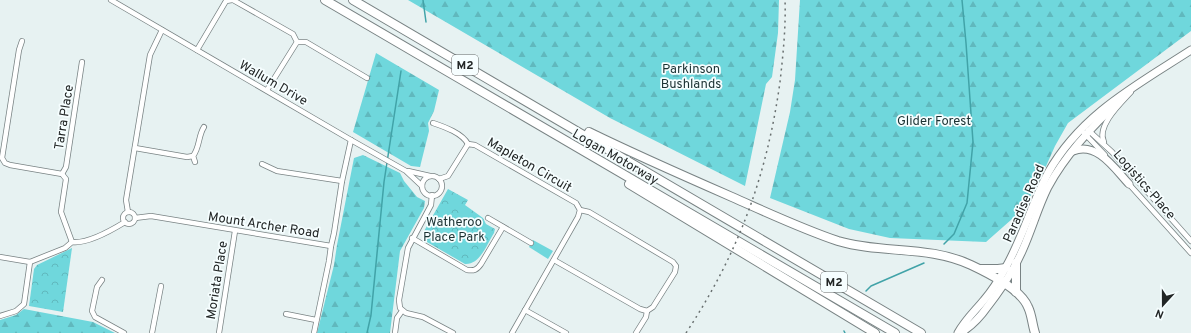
<svg xmlns="http://www.w3.org/2000/svg" width="1191" height="333" viewBox="0 0 1191 333" font-family="Overpass,sans-serif">
  <style>
    .grass { fill: #6fd7dc }
    .forest { fill: url(#forest-firs) }
    .park { fill: url(#park-crowns) }
    .lines { fill: none; stroke-linecap: round; stroke-linejoin: round }
    .stream { stroke: #41a3a8; stroke-width: 1.5 }
    .street-casing { stroke: #798384; stroke-width: 6 }
    .secondary-casing { stroke: #798384; stroke-width: 9 }
    .highway-casing { stroke: #798384; stroke-width: 10 }
    .street { stroke: #fff; stroke-width: 4.5 }
    .secondary { stroke: #fff; stroke-width: 7 }
    .highway { stroke: #fff; stroke-width: 8 }
    .rail { stroke: #697070; stroke-width: 1.5; stroke-dasharray: 2 4; stroke-linecap: butt }
    .labels { text-anchor: middle; stroke-width: 3.5; stroke-linejoin: round; paint-order: stroke }
    .shield { fill: #f6feff; stroke: #626767; stroke-width: 1 }
    .shield-label { font-size: 12px; font-weight: bold; fill: #222626 }
    .park-label { font-size: 13px; fill: #1b3233; stroke: #f6feff }
    .street-label { font-size: 13px; fill: #222626; stroke: #f6feff }
  </style>
  <defs>
    <pattern id="forest-firs" width="22" height="20" patternUnits="userSpaceOnUse"><rect width="22" height="20" fill="#6fd7dc"/><path d="M5 1l3.5 6h-7zM16 11l3.5 6h-7z" fill="#60b8bd"/></pattern>
    <pattern id="park-crowns" width="20" height="18" patternUnits="userSpaceOnUse"><rect width="20" height="18" fill="#6fd7dc"/><path d="M2 6a3 3 0 1 1 6 0M12 15a3 3 0 1 1 6 0" fill="none" stroke="#60b8bd"/></pattern>
  </defs>
  <rect width="100%" height="100%" fill="#e7f2f2"/>
  <path class="grass" d="M533 240 553 251 548 259 529 247Z"/>
  <g class="forest">
    <path d="M408 0H779L778 33 772 77 766 84 745 186 610 118Z"/>
    <path d="M800 0H1191V31L1068 123 1055 146 1039 182 1021 211 986 242 890 238 849 229 770 198 790 112 795 80Z"/>
    <path d="M376 53 439 90 434 111 428 123 429 131 420 167 411 166 353 132Z"/>
    <path d="M363 155 400 173 404 181 417 197 425 201 424 208 400 251 390 333H317L334 265 337 245 354 158Z"/>
    <path d="M24 309 93 322 115 333H0V320L16 315Z"/>
  </g>
  <g class="park">
    <path d="M448 189 468 200 465 205 483 218 486 224 495 229 494 233C487 244 480 265 465 264L427 242 423 233Z"/>
    <path d="M72 248 63 312 29 306 34 269 37 265Z"/>
  </g>
  <g class="lines">
    <g class="stream">
      <path d="M423 0 426 22"/>
      <path d="M944 244 954 234 967 203 973 142 966 43 962 0"/>
      <path d="M866 291 871 286 924 263"/>
      <path d="M844 331 845 333"/>
      <path d="M367 333 371 315 384 182 401 71"/>
    </g>
    <defs>
      <g id="street">
        <path d="M111 0 351 140 406 171 422 186"/>
        <path d="M233 0 293 34 297 42 267 90"/>
        <path d="M22 41 19 50 2 158 5 163 10 165 62 174 66 179 61 212 72 242"/>
        <path d="M297 42H306L367 78"/>
        <path d="M197 50 226 1 232 0"/>
        <path d="M433 123C445 127 462 133 468 144"/>
        <path d="M1088 130 1112 152 1191 241"/>
        <path d="M1084 133 1105 155"/>
        <path d="M1104 142C1096 126 1121 103 1131 92"/>
        <path d="M135 148 187 157 193 156"/>
        <path d="M195 162 193 156C200 147 198 136 204 127"/>
        <path d="M262 164 277 171 342 181"/>
        <path d="M408 171 430 176"/>
        <path d="M62 174 66 167 82 62"/>
        <circle cx="432" cy="186" r="10"/>
        <path d="M439 179 448 176 468 144 475 145 576 203 580 210 578 217 512 333"/>
        <path d="M1128 183 1191 253"/>
        <path d="M432 195 431 205 408 248 399 300 400 308 406 313 423 317 453 333"/>
        <path d="M128 212 126 200 150 55 162 30"/>
        <circle cx="129" cy="218" r="6"/>
        <path d="M135 218 151 216 331 246"/>
        <path d="M488 218 531 243"/>
        <path d="M412 238 467 270C474 271 477 270 481 264L503 227"/>
        <path d="M0 257 30 262 65 248 72 242C87 244 112 230 125 222"/>
        <path d="M554 260 640 309 647 311 653 307 675 272 676 266 673 262 589 212 580 210"/>
        <path d="M102 280 97 287 92 311 95 317 124 333"/>
        <path d="M525 310 566 333"/>
        <path d="M286 314 316 320"/>
        <path d="M0 316 16 311 24 304 30 262"/>
        <path d="M152 333 161 286"/>
        <path d="M219 333 235 231"/>
        <path d="M314 333 329 261 331 246 334 233 342 181 351 140"/>
        <path d="M395 333 397 318 402 311"/>
        <path d="M636 333 646 317 647 311"/>
      </g>
      <g id="secondary">
        <path d="M1073 151C1097 141 1115 169 1129 184"/>
        <path d="M958 333C965 320 975 311 984 300 993 290 1000 278 1006 267 1023 237 1032 203 1048 173 1081 114 1137 85 1191 50"/>
        <path d="M960 333C971 327 981 316 988 306 1002 288 1014 270 1023 249 1032 229 1038 207 1048 187 1066 154 1094 124 1122 99"/>
      </g>
      <g id="highway">
        <path d="M325 0 895 333"/>
        <path d="M353 0 921 333"/>
        <path d="M589 132C636 155 684 176 732 197 766 212 802 229 838 241 881 254 929 245 971 265 988 273 1021 289 1028 307 1032 315 1032 324 1035 333"/>
        <path d="M629 184 875 333"/>
        <path d="M1016 263V292"/>
        <path d="M981 269H998L1006 268"/>
      </g>
    </defs>
    <use href="#street" class="street-casing"/>
    <use href="#secondary" class="secondary-casing"/>
    <use href="#highway" class="highway-casing"/>
    <use href="#street" class="street"/>
    <use href="#secondary" class="secondary"/>
    <use href="#highway" class="highway"/>
    <path class="rail" d="M686 333C738 254 767 176 780 82 783 55 786 27 785 0"/>
  </g>
  <g class="labels">
    <g class="shield">
      <rect x="452" y="55" width="26" height="20" rx="3"/>
      <rect x="821" y="272" width="26" height="20" rx="3"/>
    </g>
    <g class="shield-label">
      <text x="465" y="69">M2</text>
      <text x="834" y="286">M2</text>
    </g>
    <g class="park-label">
      <text x="691" y="73">Parkinson<tspan x="691" dy="15">Bushlands</tspan></text>
      <text x="934" y="125">Glider Forest</text>
      <text x="454" y="226">Watheroo<tspan x="454" dy="15">Place Park</tspan></text>
    </g>
    <g class="street-label">
      <text transform="translate(274 82) rotate(30)" y="5">Wallum Drive</text>
      <text transform="translate(63 117) rotate(-81)" y="5">Tarra Place</text>
      <text transform="translate(616 156) rotate(30)" y="5">Logan Motorway</text>
      <text transform="translate(530 164) rotate(30)" y="5">Mapleton Circuit</text>
      <text transform="translate(1145 184) rotate(49)" y="5">Logistics Place</text>
      <text transform="translate(1023 203) rotate(-66)" y="5">Paradise Road</text>
      <text transform="translate(264 224) rotate(9)" y="5">Mount Archer Road</text>
      <text transform="translate(216 280) rotate(-81)" y="5">Moriata Place</text>
    </g>
  </g>
  <g transform="translate(1163 305) rotate(201)" stroke="#f6feff" stroke-width="3" paint-order="stroke">
  <path d="M0-3L7 15L0 10L-7 15Z" fill="#222626"/>
  <text y="-6" font-size="11" font-weight="bold" text-anchor="middle" fill="#222626">N</text>
  </g>
</svg>
